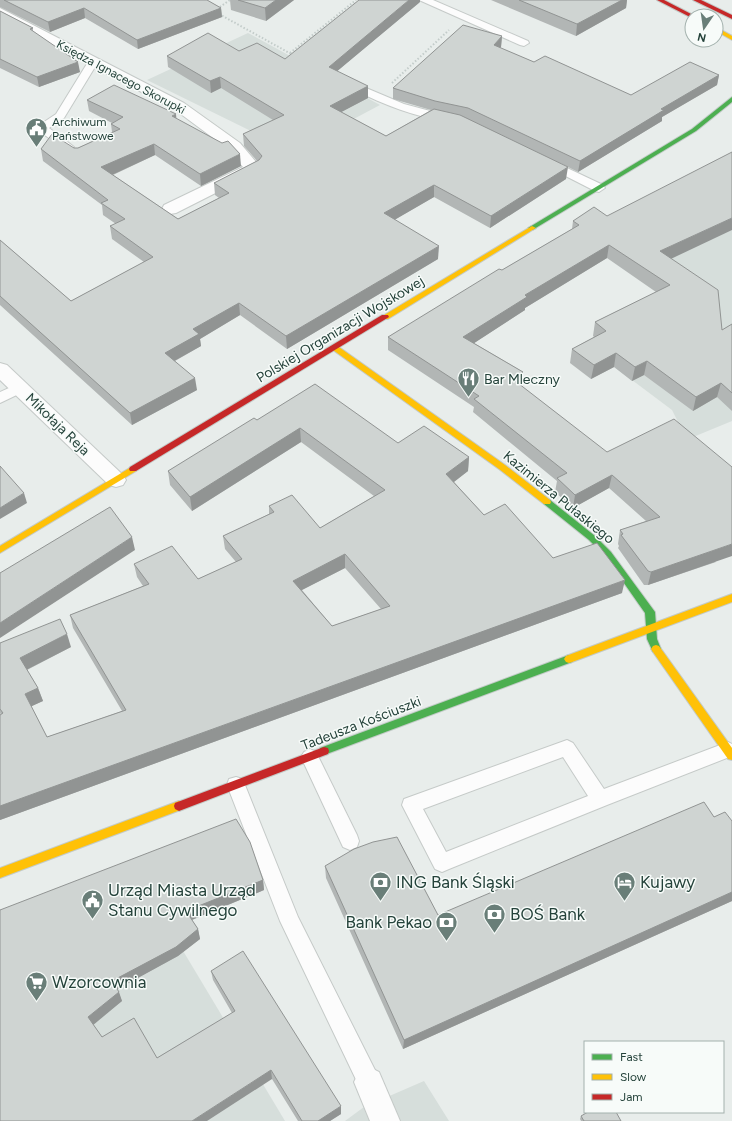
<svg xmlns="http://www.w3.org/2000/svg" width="732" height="1121" viewBox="0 0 732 1121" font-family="Figtree,sans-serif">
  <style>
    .built { fill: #d6dedb }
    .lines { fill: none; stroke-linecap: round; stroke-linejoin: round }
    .lane-casing { stroke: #c5cac8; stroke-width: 2 }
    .street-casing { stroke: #c5cac8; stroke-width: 2 }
    .fast-casing { stroke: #c3cbc8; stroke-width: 2 }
    .slow-casing { stroke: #c3cbc8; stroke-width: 2 }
    .jam-casing { stroke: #c3cbc8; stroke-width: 2 }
    .path { stroke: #c3ccca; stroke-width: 2; stroke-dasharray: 1.5 2; stroke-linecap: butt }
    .lane { fill: #fcfcfc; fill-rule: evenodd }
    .street { fill: #fcfcfc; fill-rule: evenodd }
    .fast { fill: #4caf50; fill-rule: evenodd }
    .slow { fill: #ffc107; fill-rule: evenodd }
    .jam { fill: #c62828; fill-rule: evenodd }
    .wall { fill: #b2b6b5; fill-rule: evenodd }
    .shaded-wall { fill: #919493 }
    .building { fill: #cfd4d2; stroke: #919493; fill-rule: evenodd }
    .labels { text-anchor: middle; stroke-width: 3; stroke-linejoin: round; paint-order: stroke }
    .far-street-label { font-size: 12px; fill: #24423a; stroke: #f7fbf9 }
    .far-poi-label { font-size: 12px; fill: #24423a; stroke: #f7fbf9; text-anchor: start }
    .street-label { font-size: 14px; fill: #24423a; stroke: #f7fbf9 }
    .poi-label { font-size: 14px; fill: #24423a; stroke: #f7fbf9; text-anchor: start }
    .near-poi-label { font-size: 17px; fill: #24423a; stroke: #f7fbf9; text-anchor: start }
  </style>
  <rect width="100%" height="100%" fill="#e8edeb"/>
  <g class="built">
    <path d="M248 33 380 105 348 122 257 134 147 80Z"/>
    <path d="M732 163V421L681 442V428L672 410 604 359 689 315 599 225Z"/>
    <path d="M131 864 285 1121H0Z"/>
    <path d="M424 1081 449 1121H345L364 1107Z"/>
  </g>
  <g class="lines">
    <defs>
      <g id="lane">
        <path d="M419 0H433L528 41 529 43 524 46 520 45Z"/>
        <path d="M93 59 98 62 64 118 49 128 74 147 68 150 64 149 35 128 56 114 88 62Z"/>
        <path d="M359 85 404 104 449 116 451 118 445 121C413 116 384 105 355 90L354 88 355 86Z"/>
        <path d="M548 159 603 185 605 188 599 192 595 191 544 165 542 163Z"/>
        <path d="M20 383 25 385 27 388 25 391 0 403V392Z"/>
        <path d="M567 740 573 743 604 789 728 742 732 744V756L607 805 449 869 442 872 435 869 402 805 404 799ZM563 757 588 796 446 852 423 809Z"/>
        <path d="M310 749 316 752 357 835 359 841 357 847 350 850 343 847 301 757 304 752Z"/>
        <path d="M236 777 243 779 245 785 298 917 377 1074 380 1082 377 1090 369 1093 361 1090 280 921 227 785 229 779Z"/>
      </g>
      <g id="street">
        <path d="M0 8 184 103 240 143 261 168 259 171 176 213 170 214 164 213 162 209 164 205 243 167 228 149 174 109 0 18Z"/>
        <path d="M0 363 7 365 123 475 126 480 123 485 116 487 109 485 0 380Z"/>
        <path d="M369 1067 379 1072 400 1121H370L354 1082 359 1072Z"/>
      </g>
      <g id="fast">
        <path d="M732 97V102L696 131 534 229 532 230 528 228 692 129Z"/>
        <path d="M547 499 550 500 595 536 611 552 655 612 657 639 661 649 659 652H653L647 639 645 613 605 556 589 540 544 504 543 502Z"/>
        <path d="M569 655 572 656 574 659 572 662 324 755 320 754 319 751 320 748Z"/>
      </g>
      <g id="slow">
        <path d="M716 27 732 36V40L716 31Z"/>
        <path d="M532 226 536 228 534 229 388 319H382L381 317Z"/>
        <path d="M336 345 505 465 550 500 551 502 550 504H544L499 469 333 350 332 348 333 346Z"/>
        <path d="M133 466 136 467 137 469 136 471 0 553V546Z"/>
        <path d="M732 594V602L572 662 569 663 566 662 564 659 566 656Z"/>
        <path d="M656 645 659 646 732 748V760L728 759 653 652 651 649 653 646Z"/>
        <path d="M179 801 183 803 184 806 183 809 0 878V868Z"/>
      </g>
      <g id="jam">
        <path d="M657 0H664L695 16 690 17Z"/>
        <path d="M693 0H701L732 15V19Z"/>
        <path d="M382 315H388L389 317 136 471H130L129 469 130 467Z"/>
        <path d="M324 747 328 748 329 751 328 754 179 811 175 809 174 806 175 803Z"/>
      </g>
    </defs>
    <use href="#lane" class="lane-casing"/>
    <use href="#street" class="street-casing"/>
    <use href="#fast" class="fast-casing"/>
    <use href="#slow" class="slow-casing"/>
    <use href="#jam" class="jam-casing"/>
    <g class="path">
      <path d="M217 9 230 0"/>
      <path d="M219 14 293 55"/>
      <path d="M290 53 356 0"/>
      <path d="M392 83 449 30"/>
    </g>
    <use href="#lane" class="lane"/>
    <use href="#street" class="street"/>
    <use href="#fast" class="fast"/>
    <use href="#slow" class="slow"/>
    <use href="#jam" class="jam"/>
  </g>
  <g class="wall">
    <path d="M0 0H207L221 8 222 17 138 49 85 18 50 32 0 7Z"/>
    <path d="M230 0H294L266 21 231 10Z"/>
    <path d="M491 0H627L626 8 576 36Z"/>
    <path d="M420 2 337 71 368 98 341 112 386 136 431 110 393 99V88L502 36 501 47 500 48 534 62 631 95 719 75 717 85 662 117V121L578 172 560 163 566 179 490 228 434 197 394 220 438 259 287 349 240 315 200 339 201 346 175 361 197 390 132 425 0 305V240L71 301 144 262 112 239 110 226 116 224 103 215 102 205 43 161 41 149 78 148 112 132 111 124 112 123 89 111 87 100 176 118 241 166 201 186 155 155 113 175 178 219 219 198 215 195 214 183 257 161 244 146 243 134 273 120 221 88 211 93 168 67 167 56 239 51 285 59Z"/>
    <path d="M0 11 33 28V31L80 72 39 87 0 68Z"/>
    <path d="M573 221 671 258 722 330 732 324V411L717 397 693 411 644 375 632 381 614 367 591 379 570 363 572 349 594 337 593 336 595 322 656 292 607 258 525 308V310L474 343 523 372 522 386 716 562 648 585H644L618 548 619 546 618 544 620 530 646 521 609 488 573 508 555 492 557 481 473 412 474 407 388 350V337L572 229Z"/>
    <path d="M257 420 398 443 469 457 468 471 454 482 484 515 553 558 622 593 0 820 1 715 0 713V643L71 647 27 670 38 688 43 701 31 706 47 737 122 711 73 628 70 615 143 586 137 577 134 564 198 579 236 562 225 549 223 536 269 514V506L320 528 374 496 301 442 192 511 170 485 168 471ZM345 568 381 609 332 626 302 590Z"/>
    <path d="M714 817 732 821V901L403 1049 326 878 325 866 438 915Z"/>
    <path d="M263 880 264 890 192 920 198 929 200 939 178 956 117 989 122 1001 93 1024 102 1037 157 1058 232 1013 213 980 211 971 341 1114 330 1121H298L272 1079 0 1121V910Z"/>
    <path d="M581 1116 621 1121H581L580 1119Z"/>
  </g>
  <g class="shaded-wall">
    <path d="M276 0H294L266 21 265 8Z"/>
    <path d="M409 0H420V2L329 78V67Z"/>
    <path d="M622 0H627L626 8 576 36 577 24Z"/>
    <path d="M84 8 85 18 50 32 48 22Z"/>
    <path d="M221 8 222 17 138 49 137 40Z"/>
    <path d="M502 36 501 47 493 55 494 45Z"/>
    <path d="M78 62 80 72 39 87 37 77Z"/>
    <path d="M719 75 717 85 662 117V121L578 172 580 161 661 109Z"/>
    <path d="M220 77 221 88 211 93 210 81Z"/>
    <path d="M368 86V98L330 118V106Z"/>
    <path d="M176 114 177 126 172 116Z"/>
    <path d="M154 144 155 155 103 179 101 167Z"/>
    <path d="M240 154 241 166 201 186 200 174Z"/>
    <path d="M568 167 566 179 490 228 491 216Z"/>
    <path d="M434 185V197L384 226V213Z"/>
    <path d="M732 218V230L658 265 660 251Z"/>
    <path d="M609 245 607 258 525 308V310L462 351 463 337 525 295Z"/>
    <path d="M439 246 438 259 287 349 286 336Z"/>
    <path d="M239 303 240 315 200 339 201 346 167 365 165 353 193 329Z"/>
    <path d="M616 353 614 367 591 379 594 365Z"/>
    <path d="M647 361 644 375 632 381 635 367Z"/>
    <path d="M523 372 522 386 514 380Z"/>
    <path d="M195 378 197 390 132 425 130 413Z"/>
    <path d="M721 383 717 397 693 411 696 397Z"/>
    <path d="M300 428 301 442 192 511 190 497Z"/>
    <path d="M469 457 468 471 446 488V474Z"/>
    <path d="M612 475 609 488 573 508 575 495Z"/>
    <path d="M24 493 27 503 0 519V508Z"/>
    <path d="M132 537 135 550 0 638V623Z"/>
    <path d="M732 544V556L648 585 651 572Z"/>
    <path d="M345 554V568L294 594 293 581Z"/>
    <path d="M625 580 622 593 0 820V806Z"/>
    <path d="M67 634 71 647 24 671 20 658Z"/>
    <path d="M38 688 43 701 30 707 25 694Z"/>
    <path d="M263 880 264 890 189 921 186 911Z"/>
    <path d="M732 892V901L403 1049 404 1040Z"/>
    <path d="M198 929 200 939 178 956 116 990 112 981Z"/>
    <path d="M119 992 122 1001 92 1026 88 1017Z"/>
    <path d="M271 1070 272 1079 207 1121H192Z"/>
    <path d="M341 1106V1114L330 1121H318Z"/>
  </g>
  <g class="building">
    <path d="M4 0H207L221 8 137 40 84 8 48 22Z"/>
    <path d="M238 0H276L265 8Z"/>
    <path d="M359 0H409L329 67 368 86 330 106 386 136 434 109 460 115 568 167 491 216 434 185 384 213 439 246 286 336 239 303 193 329 199 334 165 353 195 378 130 413 0 296V240L71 301 153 257 110 226 125 219 101 203 108 200 41 149 52 134 74 148H78L120 129 111 124 123 117 87 100 114 85 176 114 172 116 222 143 228 141 240 154 200 174 154 144 101 167 178 219 229 193 214 183 259 160 262 156 243 134 284 115 220 77 210 81 167 56 208 33 239 51 257 43 285 59Z"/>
    <path d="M519 0H622L577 24Z"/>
    <path d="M0 11 33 28 30 29 78 62 37 77 0 59Z"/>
    <path d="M463 25 502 36 494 45 534 62 545 56 631 95 690 62 719 75 661 109 664 110 580 161 468 108 435 101 393 88Z"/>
    <path d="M732 152V218L660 251 718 290 722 330 732 324V393L721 383 696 397 647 361 635 367 616 353 594 365 572 349 606 331 595 322 670 285 609 245 525 295 527 297 463 337 523 372 514 380 607 452 674 419 732 467V544L651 572 648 571 621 535 623 534 620 530 660 517 612 475 575 495 557 478 567 473 474 399 479 396 388 337 499 269 502 270 579 225 573 221 594 207 607 216Z"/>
    <path d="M315 384 398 443 424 426 469 457 446 474 484 515 505 504 553 558 597 543 625 580 0 806V715L3 713 0 709V643L60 619 67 634 20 658 38 688 25 694 47 737 126 710 70 615 149 584 134 564 172 546 198 579 242 559 223 536 274 512 269 506 292 495 320 528 385 490 300 428 190 497 168 471 254 418 257 420ZM345 554 390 606 332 626 293 581Z"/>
    <path d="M0 466 24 493 0 508Z"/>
    <path d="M110 507 132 537 0 623V573Z"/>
    <path d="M704 802 714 817 725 812 732 821V892L404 1040 325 866 354 849 373 842 397 837 438 915Z"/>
    <path d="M236 819 250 842 263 880 186 911 198 929 176 947 112 981 119 992 88 1017 102 1037 134 1018 157 1058 235 1011 211 971 243 951 341 1106 318 1121H302L271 1070 192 1121H0V910Z"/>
    <path d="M588 1112H616L621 1121H584L581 1116Z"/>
  </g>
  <defs>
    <symbol id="civic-pin" viewBox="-11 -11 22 30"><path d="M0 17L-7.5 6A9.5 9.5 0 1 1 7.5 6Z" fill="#697e78" stroke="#f7fbf9"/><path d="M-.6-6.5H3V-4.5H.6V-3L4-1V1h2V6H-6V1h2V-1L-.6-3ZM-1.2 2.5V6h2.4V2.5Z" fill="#fff"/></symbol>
    <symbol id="restaurant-pin" viewBox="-11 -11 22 30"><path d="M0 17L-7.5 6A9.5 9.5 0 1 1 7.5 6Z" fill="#697e78" stroke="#f7fbf9"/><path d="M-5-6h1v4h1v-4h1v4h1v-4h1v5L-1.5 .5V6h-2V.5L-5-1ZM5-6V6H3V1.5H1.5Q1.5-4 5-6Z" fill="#fff"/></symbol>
    <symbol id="bank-pin" viewBox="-11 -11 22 30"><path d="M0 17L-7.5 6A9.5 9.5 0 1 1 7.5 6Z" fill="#697e78" stroke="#f7fbf9"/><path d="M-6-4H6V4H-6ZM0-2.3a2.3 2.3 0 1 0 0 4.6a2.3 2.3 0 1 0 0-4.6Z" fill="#fff"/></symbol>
    <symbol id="hotel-pin" viewBox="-11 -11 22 30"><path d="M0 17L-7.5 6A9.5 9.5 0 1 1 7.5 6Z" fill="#697e78" stroke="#f7fbf9"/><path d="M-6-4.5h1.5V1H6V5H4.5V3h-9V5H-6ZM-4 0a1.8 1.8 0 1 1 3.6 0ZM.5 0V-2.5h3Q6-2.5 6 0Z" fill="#fff"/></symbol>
    <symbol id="supermarket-pin" viewBox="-11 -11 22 30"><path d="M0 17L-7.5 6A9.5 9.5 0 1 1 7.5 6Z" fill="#697e78" stroke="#f7fbf9"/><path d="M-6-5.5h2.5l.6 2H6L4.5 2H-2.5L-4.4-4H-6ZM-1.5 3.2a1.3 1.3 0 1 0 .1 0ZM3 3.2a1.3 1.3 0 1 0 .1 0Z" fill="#fff"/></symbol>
  </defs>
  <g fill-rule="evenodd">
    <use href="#civic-pin" x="24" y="116" width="25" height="34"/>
    <use href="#restaurant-pin" x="456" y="366" width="25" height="34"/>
    <use href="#bank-pin" x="368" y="870" width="25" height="34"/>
    <use href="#hotel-pin" x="612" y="870" width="25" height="34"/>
    <use href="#civic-pin" x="80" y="888" width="25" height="34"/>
    <use href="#bank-pin" x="482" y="902" width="25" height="34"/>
    <use href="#bank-pin" x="434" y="910" width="25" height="34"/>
    <use href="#supermarket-pin" x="24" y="970" width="25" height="34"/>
  </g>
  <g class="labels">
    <g class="far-street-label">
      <text transform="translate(121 77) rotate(28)" y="4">Księdza Ignacego Skorupki</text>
    </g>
    <g class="far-poi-label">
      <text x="52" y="126">Archiwum<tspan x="52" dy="14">Państwowe</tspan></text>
    </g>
    <g class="street-label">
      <text transform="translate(340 329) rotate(-31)" y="5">Polskiej Organizacji Wojskowej</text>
      <text transform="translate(58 424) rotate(44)" y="5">Mikołaja Reja</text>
      <text transform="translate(559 497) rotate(39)" y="5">Kazimierza Pułaskiego</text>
      <text transform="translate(361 723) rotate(-21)" y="5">Tadeusza Kościuszki</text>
    </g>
    <g class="poi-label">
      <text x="484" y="384">Bar Mleczny</text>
    </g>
    <g class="near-poi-label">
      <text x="396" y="888">ING Bank Śląski</text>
      <text x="640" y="888">Kujawy</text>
      <text x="108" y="896">Urząd Miasta Urząd<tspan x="108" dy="20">Stanu Cywilnego</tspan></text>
      <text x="510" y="920">BOŚ Bank</text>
      <text x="432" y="928" text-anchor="end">Bank Pekao</text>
      <text x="52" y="988">Wzorcownia</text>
    </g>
  </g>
  <rect x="584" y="1041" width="140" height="72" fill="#f7fbf9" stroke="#a3b1ad"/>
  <rect x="592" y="1054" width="20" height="6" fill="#4caf50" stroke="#a3b1ad"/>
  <text x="620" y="1061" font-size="12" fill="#24423a">Fast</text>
  <rect x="592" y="1074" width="20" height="6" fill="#ffc107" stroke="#a3b1ad"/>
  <text x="620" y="1081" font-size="12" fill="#24423a">Slow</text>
  <rect x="592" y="1094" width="20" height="6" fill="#c62828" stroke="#a3b1ad"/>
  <text x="620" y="1101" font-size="12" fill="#24423a">Jam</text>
  <g transform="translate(704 28) rotate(193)"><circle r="19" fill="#f7fbf9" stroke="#a3b1ad"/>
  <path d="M0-3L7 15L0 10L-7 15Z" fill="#697e78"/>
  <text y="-6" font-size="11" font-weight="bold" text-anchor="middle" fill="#24423a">N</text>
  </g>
</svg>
